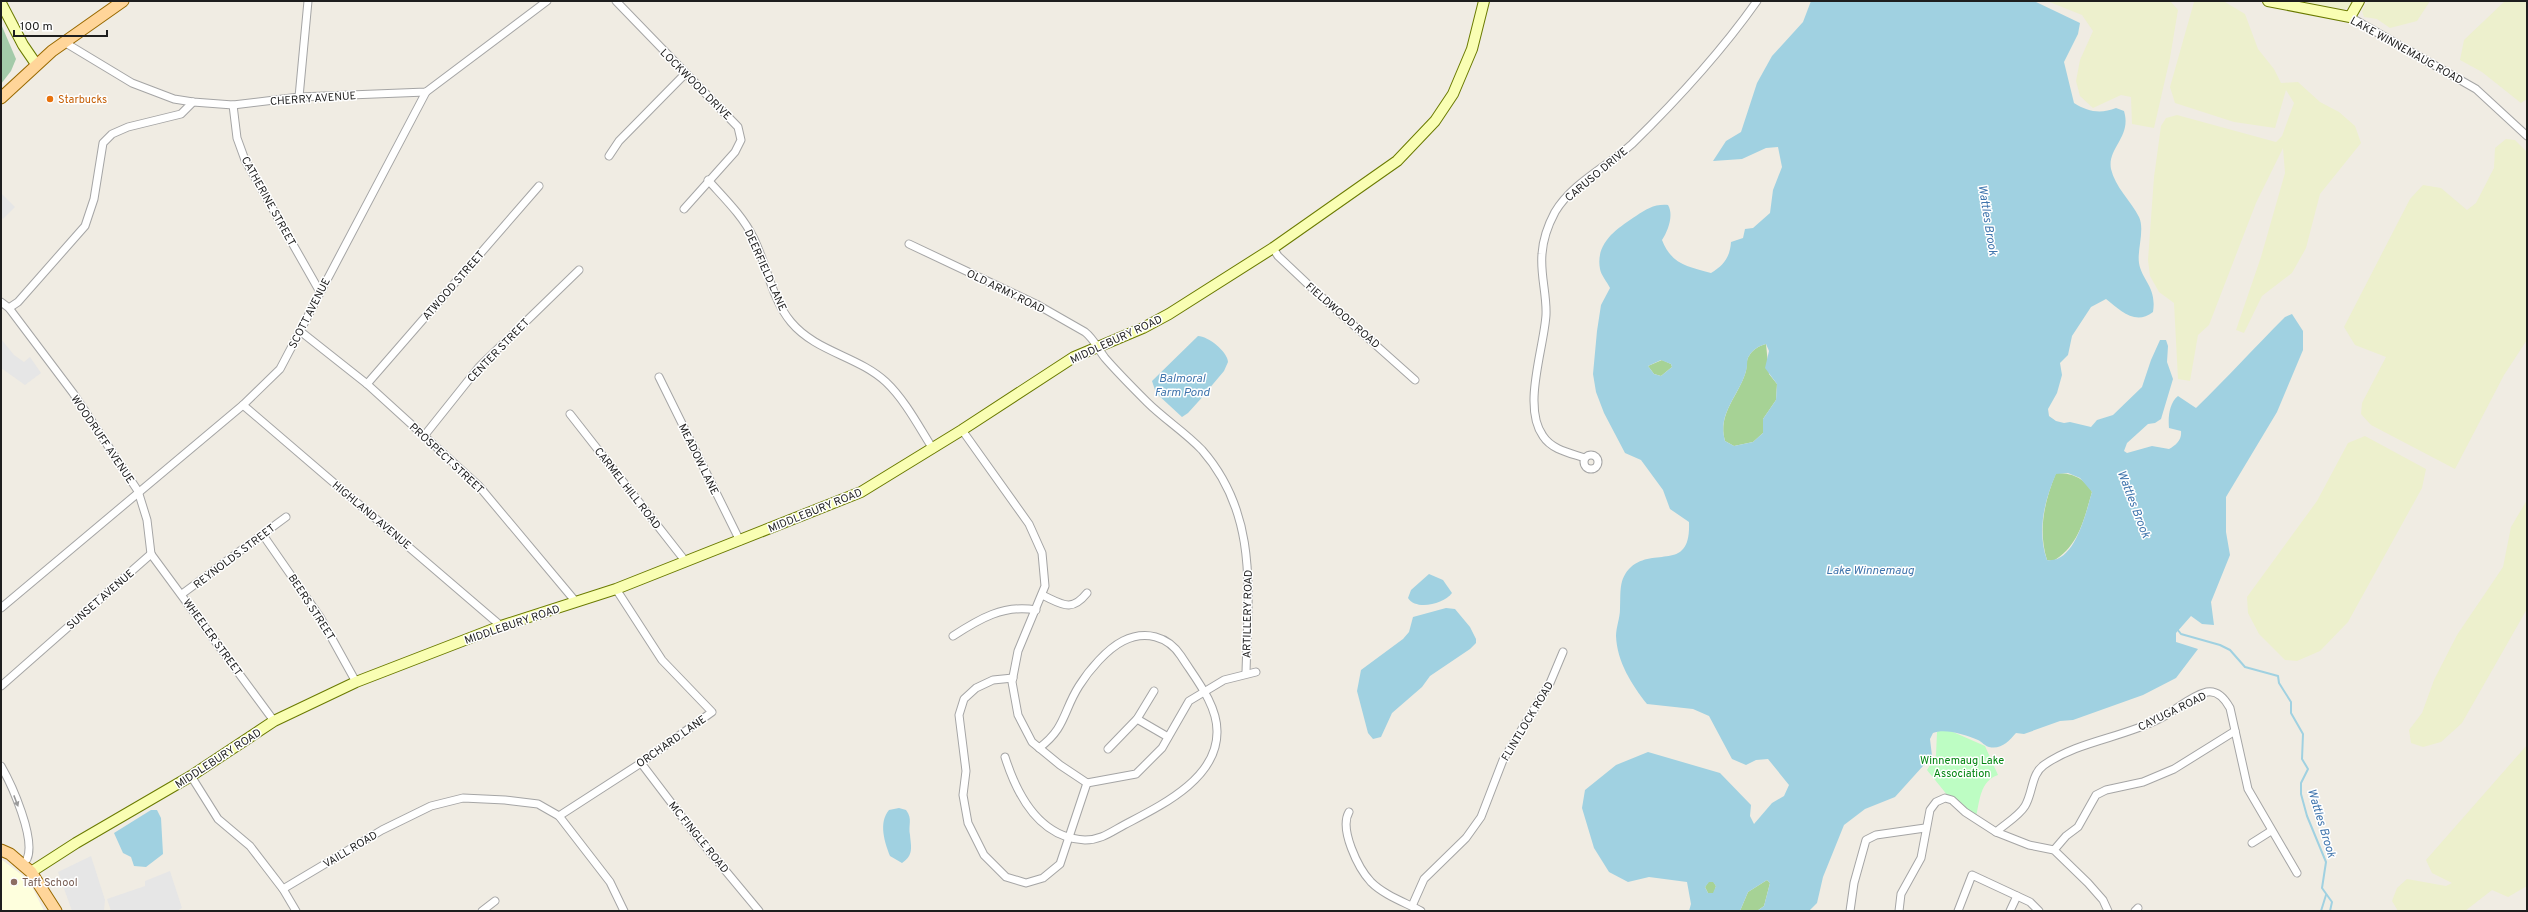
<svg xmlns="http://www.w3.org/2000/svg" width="2528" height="912" viewBox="0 0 2528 912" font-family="Overpass,sans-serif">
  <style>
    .education { fill: #feffdd }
    .farmland { fill: #edf0cd }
    .forest { fill: #a6d295 }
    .cemetery { fill: #a3caa9 }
    .park { fill: #bdfdc3 }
    .parking { fill: #e6e6e6 }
    .water { fill: #a0d1e1; fill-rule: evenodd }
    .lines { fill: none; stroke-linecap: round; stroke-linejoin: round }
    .stream { stroke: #a0d1e1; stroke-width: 2 }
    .street-casing { stroke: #a5a5a5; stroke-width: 9 }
    .secondary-casing { stroke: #6a7a00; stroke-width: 12 }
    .primary-casing { stroke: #986900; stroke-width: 13 }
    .street { stroke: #fff; stroke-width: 7 }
    .secondary { stroke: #f9feb3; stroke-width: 10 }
    .primary { stroke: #ffd599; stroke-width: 11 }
    .oneway { fill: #9a9a9a }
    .food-dot { fill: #e8710a; stroke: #fff; stroke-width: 1.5 }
    .education-dot { fill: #8d6e63; stroke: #fff; stroke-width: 1.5 }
    .labels { text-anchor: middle; stroke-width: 3; stroke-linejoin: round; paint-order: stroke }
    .street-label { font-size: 11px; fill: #1e1e1e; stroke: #fff }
    .food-label { font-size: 11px; fill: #c56008; stroke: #fff; text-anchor: start }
    .park-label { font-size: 11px; fill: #038511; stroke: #fff }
    .education-label { font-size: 11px; fill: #785e54; stroke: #fff; text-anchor: start }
    .water-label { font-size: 12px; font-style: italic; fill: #4075ad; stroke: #fff }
  </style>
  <rect width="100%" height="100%" fill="#f0ece3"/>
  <path class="education" d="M1 859 22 875 33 889 44 911H1Z"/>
  <g class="farmland">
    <path d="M2047 1 2171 2 2178 10 2170 58 2154 128 2132 124 2131 97 2121 95 2093 108 2080 96 2076 81 2080 60 2093 31 2082 15Z"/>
    <path d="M2294 1H2353L2350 6 2344 9Z"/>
    <path d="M2368 1H2430L2417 21 2390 28 2377 19 2364 17 2362 11Z"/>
    <path d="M2505 1H2527V99L2521 103 2482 72 2460 60 2464 40Z"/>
    <path d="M2194 2H2225L2245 14 2258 49 2274 69 2281 83 2298 82 2320 102 2339 112 2355 126 2361 143 2320 194 2306 248 2292 273 2262 296 2244 333 2236 330 2261 257 2285 173 2283 148 2256 203 2209 325 2198 335 2190 381 2178 379 2174 303 2159 292 2150 276 2148 260 2154 177 2161 126 2166 118 2177 115 2276 142 2282 136 2294 103 2286 90 2275 128 2234 122 2175 103 2170 87Z"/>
    <path d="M2506 139 2515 140 2527 152V340L2504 375 2455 469 2371 425 2361 414 2362 403 2386 357 2355 345 2344 327 2410 199 2423 185 2441 188 2467 210 2476 203 2494 168 2495 148Z"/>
    <path d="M2365 436 2426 469 2422 488 2348 622 2320 651 2297 661 2285 660 2259 634 2248 613 2247 597 2317 501 2348 443Z"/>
    <path d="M2527 500V609L2462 723 2441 742 2423 747 2411 743 2409 730 2422 713 2434 680 2457 635 2503 567 2511 527Z"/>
    <path d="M2527 745V886L2508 897 2492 890 2465 911H2398L2392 901 2397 888 2407 879 2446 886 2452 883 2432 873 2426 860Z"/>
  </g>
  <g class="forest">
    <path d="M1766 344 1769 374 1777 384 1776 400 1763 419V433L1753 442 1734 446 1725 441C1717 413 1739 396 1746 371 1747 366 1746 360 1749 356 1753 349 1759 346 1766 344Z"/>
    <path d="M1662 360 1671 364 1672 367 1661 376 1654 374 1648 366Z"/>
    <path d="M2056 473C2071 473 2084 477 2092 492 2084 519 2079 546 2053 561L2047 560C2038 531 2044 502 2056 473Z"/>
    <path d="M1767 880 1770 883 1764 906 1757 911H1740L1748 892Z"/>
    <path d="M1709 881H1713L1716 886 1714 893H1708L1705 887Z"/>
  </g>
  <path class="cemetery" d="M1 24 16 59 11 71 1 84Z"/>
  <path class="park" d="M1944 728 1985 746 1998 775C1980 781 1980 800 1976 817L1961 812 1927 770 1936 755 1937 732Z"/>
  <g class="parking">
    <path d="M1 193 15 207 3 219 1 217Z"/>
    <path d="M1 339 14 355 24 362 30 357 41 373 25 385 1 368Z"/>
    <path d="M91 856 105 900 104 911H72L58 872Z"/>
    <path d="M170 871 182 908 177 911H111L107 899 145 886V881Z"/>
  </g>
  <g class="water">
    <path d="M1811 1H2034L2080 23 2078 34 2064 62 2074 103C2088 112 2101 114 2116 108L2124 111C2132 137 2107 148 2111 169 2115 187 2131 201 2139 217 2145 230 2137 249 2139 263 2142 281 2157 287 2153 312 2135 326 2120 310 2106 299L2091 307 2072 336 2068 355 2060 363 2062 375 2057 393 2048 409 2049 416 2056 421 2064 423 2070 422 2091 427 2097 420 2113 415 2142 387 2151 360 2160 340H2166L2168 346 2167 362 2173 379 2161 419 2155 423 2148 424 2127 443 2124 451 2127 453 2152 446 2169 449C2176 445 2182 440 2181 431L2169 428C2168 418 2169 403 2178 396L2196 408C2227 378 2255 347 2285 317L2292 314 2303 331V350L2277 412 2226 497V532L2230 555 2211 602 2214 625 2202 624 2191 616 2176 633V642L2198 649 2176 678 2143 695 2073 720 2060 721 2024 734 2016 733C2009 741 2001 750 1989 747 1985 746 1982 742 1978 740 1966 735 1945 728 1933 733L1930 739 1932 756 1895 797 1865 809 1844 825 1823 877 1817 903 1809 911H1757L1764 906 1770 883 1767 880 1748 892 1740 911H1689L1691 904 1687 882 1649 877 1628 882 1609 872 1594 848 1582 808 1585 790 1616 765 1648 752 1720 773 1751 805 1750 816 1754 824 1772 803 1784 796 1789 785 1768 759 1756 760 1746 765 1732 759 1709 716 1693 709 1647 704C1632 685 1617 662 1616 636 1616 627 1620 618 1620 609 1621 593 1618 579 1631 567 1655 546 1691 573 1689 522L1670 509 1663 490 1641 460 1625 453 1604 413 1596 392 1593 374 1597 331 1601 305 1610 288C1607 282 1601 275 1600 269 1595 242 1618 228 1636 216 1647 209 1654 204 1668 205 1674 215 1668 231 1662 240 1672 265 1687 266 1711 273 1724 265 1730 257 1731 242L1743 238 1745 229 1753 228 1770 213 1773 190 1782 167 1778 147 1766 148 1742 159 1713 161 1726 141 1741 132 1757 83 1772 56 1803 22ZM1766 344 1769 351 1765 368 1777 384 1776 400 1763 419V433L1753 442 1734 446 1725 441C1717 413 1739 396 1746 371 1748 366 1746 360 1749 356 1753 349 1759 346 1766 344ZM1661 360 1671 364 1672 367 1661 376 1654 374 1648 366ZM2068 473 2080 478 2092 492C2086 512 2075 564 2047 560 2037 532 2044 501 2056 474ZM1709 882H1713L1716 886 1713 893H1708L1705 887Z"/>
    <path d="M1198 336C1208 336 1228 352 1228 362L1224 371 1208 390 1210 394 1207 392 1188 413 1182 417 1156 393 1152 381Z"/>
    <path d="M1429 574 1443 580 1452 593C1444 604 1416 611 1408 598L1411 590Z"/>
    <path d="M1446 608 1455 609 1470 627 1476 639V643L1470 649 1430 676 1422 687 1392 713 1381 737 1373 739 1368 733 1357 691 1361 670 1403 639 1409 632 1413 617Z"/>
    <path d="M899 808 906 810C913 819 908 825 910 835 911 847 914 855 902 863L890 856C885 843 878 823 889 810Z"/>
    <path d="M151 810H157L161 818 163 854 146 867 134 866 131 857 123 853 114 833Z"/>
  </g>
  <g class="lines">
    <g class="stream">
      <path d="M2177 629 2181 634 2220 645 2230 650 2245 667 2278 676 2279 683 2291 702V713L2303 734 2302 759 2308 769 2301 783V794L2307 816 2326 862 2322 888 2332 902 2330 911"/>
      <path d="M2321 911 2326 895"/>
    </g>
    <defs>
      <g id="street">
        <path d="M616 1 738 127 741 140 735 152 684 209"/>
        <path d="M2350 17 2476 89 2527 136"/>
        <path d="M64 42 132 83 174 99 193 102 233 105 299 97 426 92 547 1"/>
        <path d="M299 97 308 1"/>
        <path d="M233 105 237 138 245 160 320 292"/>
        <path d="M609 156 619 141 685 74"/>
        <path d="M708 180C724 198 742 215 753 237 767 264 771 298 791 322 816 352 858 356 886 382 905 400 919 427 933 449"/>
        <path d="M909 244 1036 304 1085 332C1094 339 1098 349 1105 358 1118 373 1133 388 1147 402 1164 419 1185 432 1202 450 1259 515 1248 593 1246 673"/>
        <path d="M1273 248 1278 256 1314 290 1415 380"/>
        <path d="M1 302 9 308 73 393 138 491 147 520 151 554"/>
        <path d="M9 308 18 302 85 226 94 199 103 143 112 134 128 127 181 114 193 102"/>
        <path d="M300 331 367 384 478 485 576 602"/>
        <path d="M659 377 740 541"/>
        <path d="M367 384 539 186"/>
        <path d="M243 405 501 626"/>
        <path d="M570 414 686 562"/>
        <path d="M962 430 1029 524 1042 553 1045 586 1018 651 1012 682 1018 715 1032 742 1060 765 1087 783 1136 774 1162 748 1189 701 1224 680 1256 672"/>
        <path d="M424 436 479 367 579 270"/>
        <circle cx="1591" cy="462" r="7"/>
        <path d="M1585 458C1570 453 1552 450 1543 436 1522 407 1544 348 1546 315 1547 295 1540 274 1542 254 1543 239 1548 225 1555 212 1572 183 1608 166 1632 144 1677 100 1721 52 1757 1"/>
        <path d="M263 535 320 617 356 682"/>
        <path d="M151 554 274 721"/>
        <path d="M182 594 286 517"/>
        <path d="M1042 595C1062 604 1071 613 1087 593"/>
        <path d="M1 608 243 405 280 369 426 92"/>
        <path d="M953 636C979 619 1004 604 1036 610"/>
        <path d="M1013 678 993 680 976 688 964 699 959 715 966 771 963 795 968 823 984 855 1006 877 1026 883 1043 878 1060 864 1087 783"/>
        <path d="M1 686 151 554"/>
        <path d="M1137 719 1168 737"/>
        <path d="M1108 749 1137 719 1154 691"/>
        <path d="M1005 757C1017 795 1039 838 1085 840 1101 840 1111 832 1124 825 1160 806 1218 779 1217 731 1217 704 1195 678 1181 656 1168 636 1145 630 1123 641 1107 649 1089 670 1079 686 1063 711 1066 728 1039 748"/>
        <path d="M641 763 695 834 759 911"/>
        <path d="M1 766C12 785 36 839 27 859"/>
        <path d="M191 776 218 819 250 846 283 889 296 911"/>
        <path d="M1349 812C1339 829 1358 868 1371 882 1384 895 1404 902 1421 911"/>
        <path d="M559 816 641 763 712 712 662 660 616 589"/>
        <path d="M1996 832C2005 824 2019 816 2025 806 2033 793 2031 774 2044 765 2078 741 2122 738 2159 719 2174 712 2190 696 2207 692 2218 690 2225 699 2230 708L2248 789 2297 873"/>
        <path d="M2252 843 2271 831"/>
        <path d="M2054 850 2066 836 2078 827 2096 795 2106 790 2143 782 2174 769 2235 731"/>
        <path d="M283 889 382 830 431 806 463 798 505 800 538 804 559 816 610 882 624 911"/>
        <path d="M1412 906 1424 879 1466 838 1481 817 1503 760 1550 683 1563 652"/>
        <path d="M482 911 495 901"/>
        <path d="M1850 911 1854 883 1866 840 1876 835 1925 828"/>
        <path d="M1899 911 1901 894 1921 858 1930 810 1936 802 1945 798 1952 800 1965 812 1996 832 2029 845 2054 850 2088 883 2103 900 2108 911"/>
        <path d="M1958 911 1972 875 2030 902 2039 911"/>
        <path d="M2010 911 2017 896"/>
        <path d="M2135 911 2138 908"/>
      </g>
      <g id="secondary">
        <path d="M2268 1 2350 17 2359 1"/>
        <path d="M1 3 23 45 36 64"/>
        <path d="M31 872 76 843 191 776 274 721 356 682 501 626 616 589 861 492 962 430 1074 357 1143 328 1169 314 1273 248 1397 161 1435 121 1453 94 1472 49 1484 1"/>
      </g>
      <g id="primary">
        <path d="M1 98 52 51 123 1"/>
        <path d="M1 850 10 854 31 872 56 911"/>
      </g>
    </defs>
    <use href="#street" class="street-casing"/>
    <use href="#secondary" class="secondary-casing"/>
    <use href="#primary" class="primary-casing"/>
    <use href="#street" class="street"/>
    <use href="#secondary" class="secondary"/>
    <use href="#primary" class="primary"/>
  </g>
  <defs><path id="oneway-solid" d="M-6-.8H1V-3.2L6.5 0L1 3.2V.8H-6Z"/></defs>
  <use class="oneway" href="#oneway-solid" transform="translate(16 801) rotate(69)"/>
  <circle class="food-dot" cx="50" cy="99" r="4"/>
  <circle class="education-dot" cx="14" cy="882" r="4"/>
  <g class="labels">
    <g class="street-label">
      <text transform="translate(2407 50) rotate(29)" y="4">LAKE WINNEMAUG ROAD</text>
      <text transform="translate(696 84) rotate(45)" y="4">LOCKWOOD DRIVE</text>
      <text transform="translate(313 98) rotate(-4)" y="4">CHERRY AVENUE</text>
      <text transform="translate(1596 174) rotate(-40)" y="4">CARUSO DRIVE</text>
      <text transform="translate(269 201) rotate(61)" y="4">CATHERINE STREET</text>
      <text transform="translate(766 270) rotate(66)" y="4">DEERFIELD LANE</text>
      <text transform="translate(453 285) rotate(-49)" y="4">ATWOOD STREET</text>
      <text transform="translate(1006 291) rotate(26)" y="4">OLD ARMY ROAD</text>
      <text transform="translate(309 313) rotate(-63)" y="4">SCOTT AVENUE</text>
      <text transform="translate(1343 315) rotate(41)" y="4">FIELDWOOD ROAD</text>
      <text transform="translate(1116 339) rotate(-25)" y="4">MIDDLEBURY ROAD</text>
      <text transform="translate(498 350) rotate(-46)" y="4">CENTER STREET</text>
      <text transform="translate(103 439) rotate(56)" y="4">WOODRUFF AVENUE</text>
      <text transform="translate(447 458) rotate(43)" y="4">PROSPECT STREET</text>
      <text transform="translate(699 459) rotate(64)" y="4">MEADOW LANE</text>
      <text transform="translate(628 488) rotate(52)" y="4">CARMEL HILL ROAD</text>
      <text transform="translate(815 510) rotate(-22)" y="4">MIDDLEBURY ROAD</text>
      <text transform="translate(372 515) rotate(40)" y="4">HIGHLAND AVENUE</text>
      <text transform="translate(234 556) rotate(-37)" y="4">REYNOLDS STREET</text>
      <text transform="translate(100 599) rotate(-41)" y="4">SUNSET AVENUE</text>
      <text transform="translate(312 607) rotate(57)" y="4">BEERS STREET</text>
      <text transform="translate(1247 614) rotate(-89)" y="4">ARTILLERY ROAD</text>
      <text transform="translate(512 624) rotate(-19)" y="4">MIDDLEBURY ROAD</text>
      <text transform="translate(213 637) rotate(54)" y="4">WHEELER STREET</text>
      <text transform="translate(2172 711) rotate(-26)" y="4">CAYUGA ROAD</text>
      <text transform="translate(1527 721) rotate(-59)" y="4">FLINTLOCK ROAD</text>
      <text transform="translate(671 741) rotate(-35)" y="4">ORCHARD LANE</text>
      <text transform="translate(218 758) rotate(-33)" y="4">MIDDLEBURY ROAD</text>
      <text transform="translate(699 837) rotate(51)" y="4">MC FINGLE ROAD</text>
      <text transform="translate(350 849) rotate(-31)" y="4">VAILL ROAD</text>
    </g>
    <g class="food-label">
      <text x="58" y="103">Starbucks</text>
    </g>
    <g class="park-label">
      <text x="1962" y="764">Winnemaug Lake<tspan x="1962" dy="13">Association</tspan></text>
    </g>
    <g class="education-label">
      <text x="22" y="886">Taft School</text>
    </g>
    <g class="water-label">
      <text transform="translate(1988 220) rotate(81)" y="4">Wattles Brook</text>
      <text x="1182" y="382">Balmoral<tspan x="1182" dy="14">Farm Pond</tspan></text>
      <text transform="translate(2134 504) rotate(69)" y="4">Wattles Brook</text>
      <text x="1870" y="574">Lake Winnemaug</text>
      <text transform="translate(2322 823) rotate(73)" y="4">Wattles Brook</text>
    </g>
  </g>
  <rect width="2528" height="912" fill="none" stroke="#1e1e1e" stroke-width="4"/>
  <path d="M14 30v6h93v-6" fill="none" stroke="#1e1e1e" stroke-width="2"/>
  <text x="20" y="30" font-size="12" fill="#1e1e1e" stroke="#ffffff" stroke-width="3" paint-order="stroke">100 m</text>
</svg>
